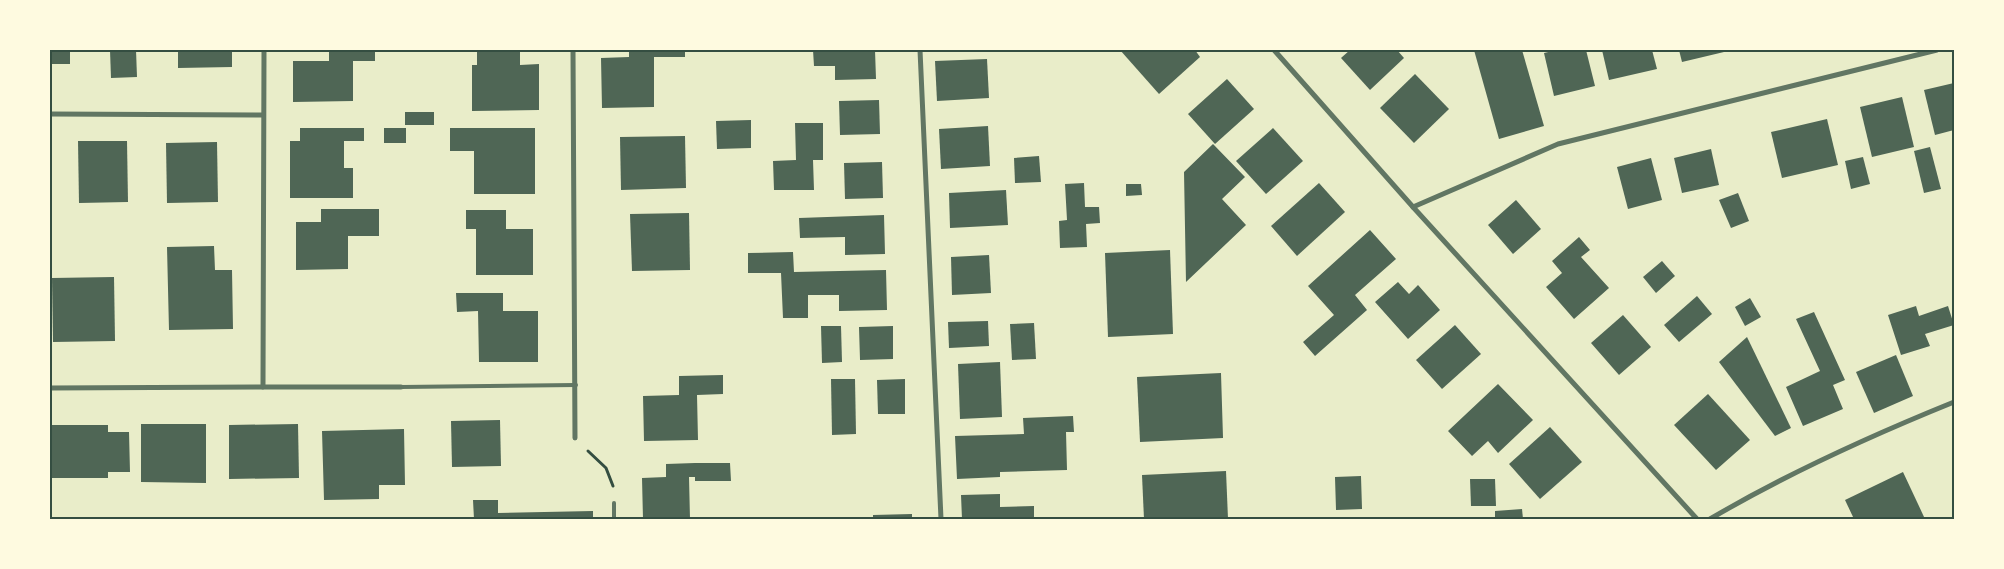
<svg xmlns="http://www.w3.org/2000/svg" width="2004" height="569" viewBox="0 0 2004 569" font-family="'Exo 2',sans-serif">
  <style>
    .building { fill: #4f6655 }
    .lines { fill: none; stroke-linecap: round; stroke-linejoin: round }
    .path { stroke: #344e41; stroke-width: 3 }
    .service { stroke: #617663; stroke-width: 4 }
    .minor { stroke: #617663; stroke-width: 5 }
    .neatline { fill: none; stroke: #344e41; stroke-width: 2 }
  </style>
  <rect width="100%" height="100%" fill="#e9edc9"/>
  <g class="building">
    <rect x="50" y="50" width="20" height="14"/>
    <path d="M110 50H136L137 77 111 78Z"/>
    <path d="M178 50H232V67L178 68Z"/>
    <path d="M329 50H375V61H353V101L293 102V61H329Z"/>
    <path d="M477 50H520V65L539 64V110L472 111V65H477Z"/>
    <path d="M629 50H685V57H654V107L602 108 601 58 629 57Z"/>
    <path d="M813 50H875L876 79 835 80V66H814Z"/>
    <path d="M1120 50H1195L1200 57 1159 94Z"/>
    <path d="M1350 50H1397L1404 58 1370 90 1341 58Z"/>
    <path d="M1474 50H1522L1544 126 1499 139Z"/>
    <path d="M1557 50H1586L1595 86 1554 96 1544 53Z"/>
    <path d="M1602 50H1652L1657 69 1609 80Z"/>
    <path d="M1679 50H1724V52L1682 62Z"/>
    <path d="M987 59 989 98 937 101 935 61Z"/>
    <path d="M1415 74 1449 109 1414 143 1380 108Z"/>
    <path d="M1227 79 1254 109 1215 144 1188 114Z"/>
    <path d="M1954 83V130L1935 135 1924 90Z"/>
    <path d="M1902 97 1914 147 1872 157 1860 107Z"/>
    <path d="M879 100 880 134 840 135 839 101Z"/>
    <rect x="405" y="112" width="29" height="13"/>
    <path d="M1827 119 1838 165 1782 178 1771 132Z"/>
    <path d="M751 120V148L717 149 716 121Z"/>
    <path d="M795 123H823V160H813L814 190H774L773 161 796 160Z"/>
    <path d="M988 126 990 166 941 169 939 129Z"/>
    <path d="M300 128H364V141H344V168H353V198H290V141H300Z"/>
    <rect x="384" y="128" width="22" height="15"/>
    <path d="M450 128H535V194H474V151H450Z"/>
    <path d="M1273 128 1303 161 1266 194 1236 161Z"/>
    <path d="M685 136 686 188 621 190 620 137Z"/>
    <path d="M78 141H127L128 202 79 203Z"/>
    <path d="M217 142 218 202 167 203 166 143Z"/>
    <path d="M1213 144 1245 177 1222 199 1246 225 1186 282 1184 172Z"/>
    <path d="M1930 147 1941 189 1924 193 1914 151Z"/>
    <path d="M1711 149 1719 185 1682 193 1674 158Z"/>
    <path d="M1039 156 1041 182 1015 183 1014 158Z"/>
    <path d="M1863 157 1870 184 1851 189 1845 161Z"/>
    <path d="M1651 158 1662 200 1628 209 1617 167Z"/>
    <path d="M882 162 883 198 845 199 844 163Z"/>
    <path d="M1084 183 1085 207H1099L1100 223 1086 224 1087 247 1060 248 1059 221 1067 220 1065 184Z"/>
    <path d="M1319 183 1345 212 1297 256 1271 226Z"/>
    <path d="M1126 184H1141L1142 195 1126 196Z"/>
    <path d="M1006 190 1008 225 950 228 949 193Z"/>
    <path d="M1738 193 1749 221 1731 228 1719 200Z"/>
    <path d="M1516 200 1541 229 1513 254 1488 225Z"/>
    <path d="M321 209H379V236H348V269L296 270V222H321Z"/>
    <path d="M466 210H506V229H533V275H476V229H466Z"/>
    <path d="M689 213 690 270 632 271 630 214Z"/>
    <path d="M884 215 885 254 845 255V237L800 238 799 218Z"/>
    <path d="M1370 230 1396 259 1355 295 1367 310 1315 356 1303 342 1334 315 1308 286Z"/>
    <path d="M1579 237 1590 250 1581 257 1609 288 1574 319 1546 287 1562 273 1552 261Z"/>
    <path d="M214 246 215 270H232L233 329 169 330 167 247Z"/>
    <path d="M1170 250 1173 334 1108 337 1105 253Z"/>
    <path d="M793 252 794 272 886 270 887 310 839 311V295H808V318H783L781 273H748V253Z"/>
    <path d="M989 255 991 293 952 295 951 257Z"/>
    <path d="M1662 261 1675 276 1656 293 1643 277Z"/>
    <path d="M114 277 115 341 53 342 52 278Z"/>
    <path d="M1398 282 1409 294 1418 285 1440 310 1408 339 1375 302Z"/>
    <path d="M456 293H503V311H538V362H479L478 311 457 312Z"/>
    <path d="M1697 296 1712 314 1679 342 1664 325Z"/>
    <path d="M1750 298 1761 317 1745 326 1735 307Z"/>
    <path d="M1916 306 1919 316 1948 306 1954 325 1925 334 1930 346 1901 355 1888 315Z"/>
    <path d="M1814 312 1845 380 1833 385 1843 409 1803 426 1786 387 1820 371 1796 319Z"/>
    <path d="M1623 315 1651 347 1619 375 1591 343Z"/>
    <path d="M988 321 989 346 949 348 948 322Z"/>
    <path d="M1034 323 1036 359 1012 360 1010 324Z"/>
    <path d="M1455 325 1481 354 1442 389 1416 360Z"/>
    <path d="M821 326H841L842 362 822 363Z"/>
    <path d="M893 326V359L860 360 859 327Z"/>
    <path d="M1747 337 1791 428 1775 436 1719 362Z"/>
    <path d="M1896 355 1913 396 1874 413 1856 372Z"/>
    <path d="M1000 362 1002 417 960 419 958 364Z"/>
    <path d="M1221 373 1223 438 1140 442 1137 377Z"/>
    <path d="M723 375V394L697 395 698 440 644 441 643 396 679 395V376Z"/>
    <path d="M831 379H855L856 434 832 435Z"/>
    <path d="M905 379V414H878L877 380Z"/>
    <path d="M1498 384 1533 420 1498 453 1488 441 1472 456 1448 431Z"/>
    <path d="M1708 394 1750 440 1716 470 1674 425Z"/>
    <path d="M1073 416 1074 432H1066L1067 470 1000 472V477L957 479 955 436 1024 434 1023 418Z"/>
    <path d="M500 420 501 466 452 467 451 421Z"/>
    <path d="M141 424H206V483L141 482Z"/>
    <path d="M298 424 299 478 229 479V425Z"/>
    <path d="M50 425H108V432H129L130 472H108V478H50Z"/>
    <path d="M1550 427 1582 462 1540 499 1509 464Z"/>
    <path d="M404 429 405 485H379V499L324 500 322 431Z"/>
    <path d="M695 463H730L731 481H695V477H689L690 519H643L642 478 666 477V464Z"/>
    <path d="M1226 471 1228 519H1144L1142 475Z"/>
    <path d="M1903 472 1925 519H1854L1845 500Z"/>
    <path d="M1361 476 1362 509 1336 510 1335 477Z"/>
    <path d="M1470 479H1495L1496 506H1471Z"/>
    <path d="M1000 494V507L1034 506V519H962L961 495Z"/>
    <path d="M473 500H498V513L593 511V519H474Z"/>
    <path d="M1522 509 1523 519H1495V511Z"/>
    <path d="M912 514V519H873V515Z"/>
  </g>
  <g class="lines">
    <path class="path" d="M588 451 606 468 613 486"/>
    <g class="service">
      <path d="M401 387 576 385"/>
      <path d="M614 519V503"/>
    </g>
    <g class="minor">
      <path d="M573 50 575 438"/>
      <path d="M920 50 941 519"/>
      <path d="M1274 50 1413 207 1697 519"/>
      <path d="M50 114 263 115"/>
      <path d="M1413 207 1558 144 1937 50"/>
      <path d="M263 387H401"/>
      <path d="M50 388 263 387 264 50"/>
      <path d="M1710 519C1788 473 1870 436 1954 402"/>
    </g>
  </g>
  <rect width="2004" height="569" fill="none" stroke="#fefae0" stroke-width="102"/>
  <rect x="51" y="51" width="1902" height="467" class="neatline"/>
</svg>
